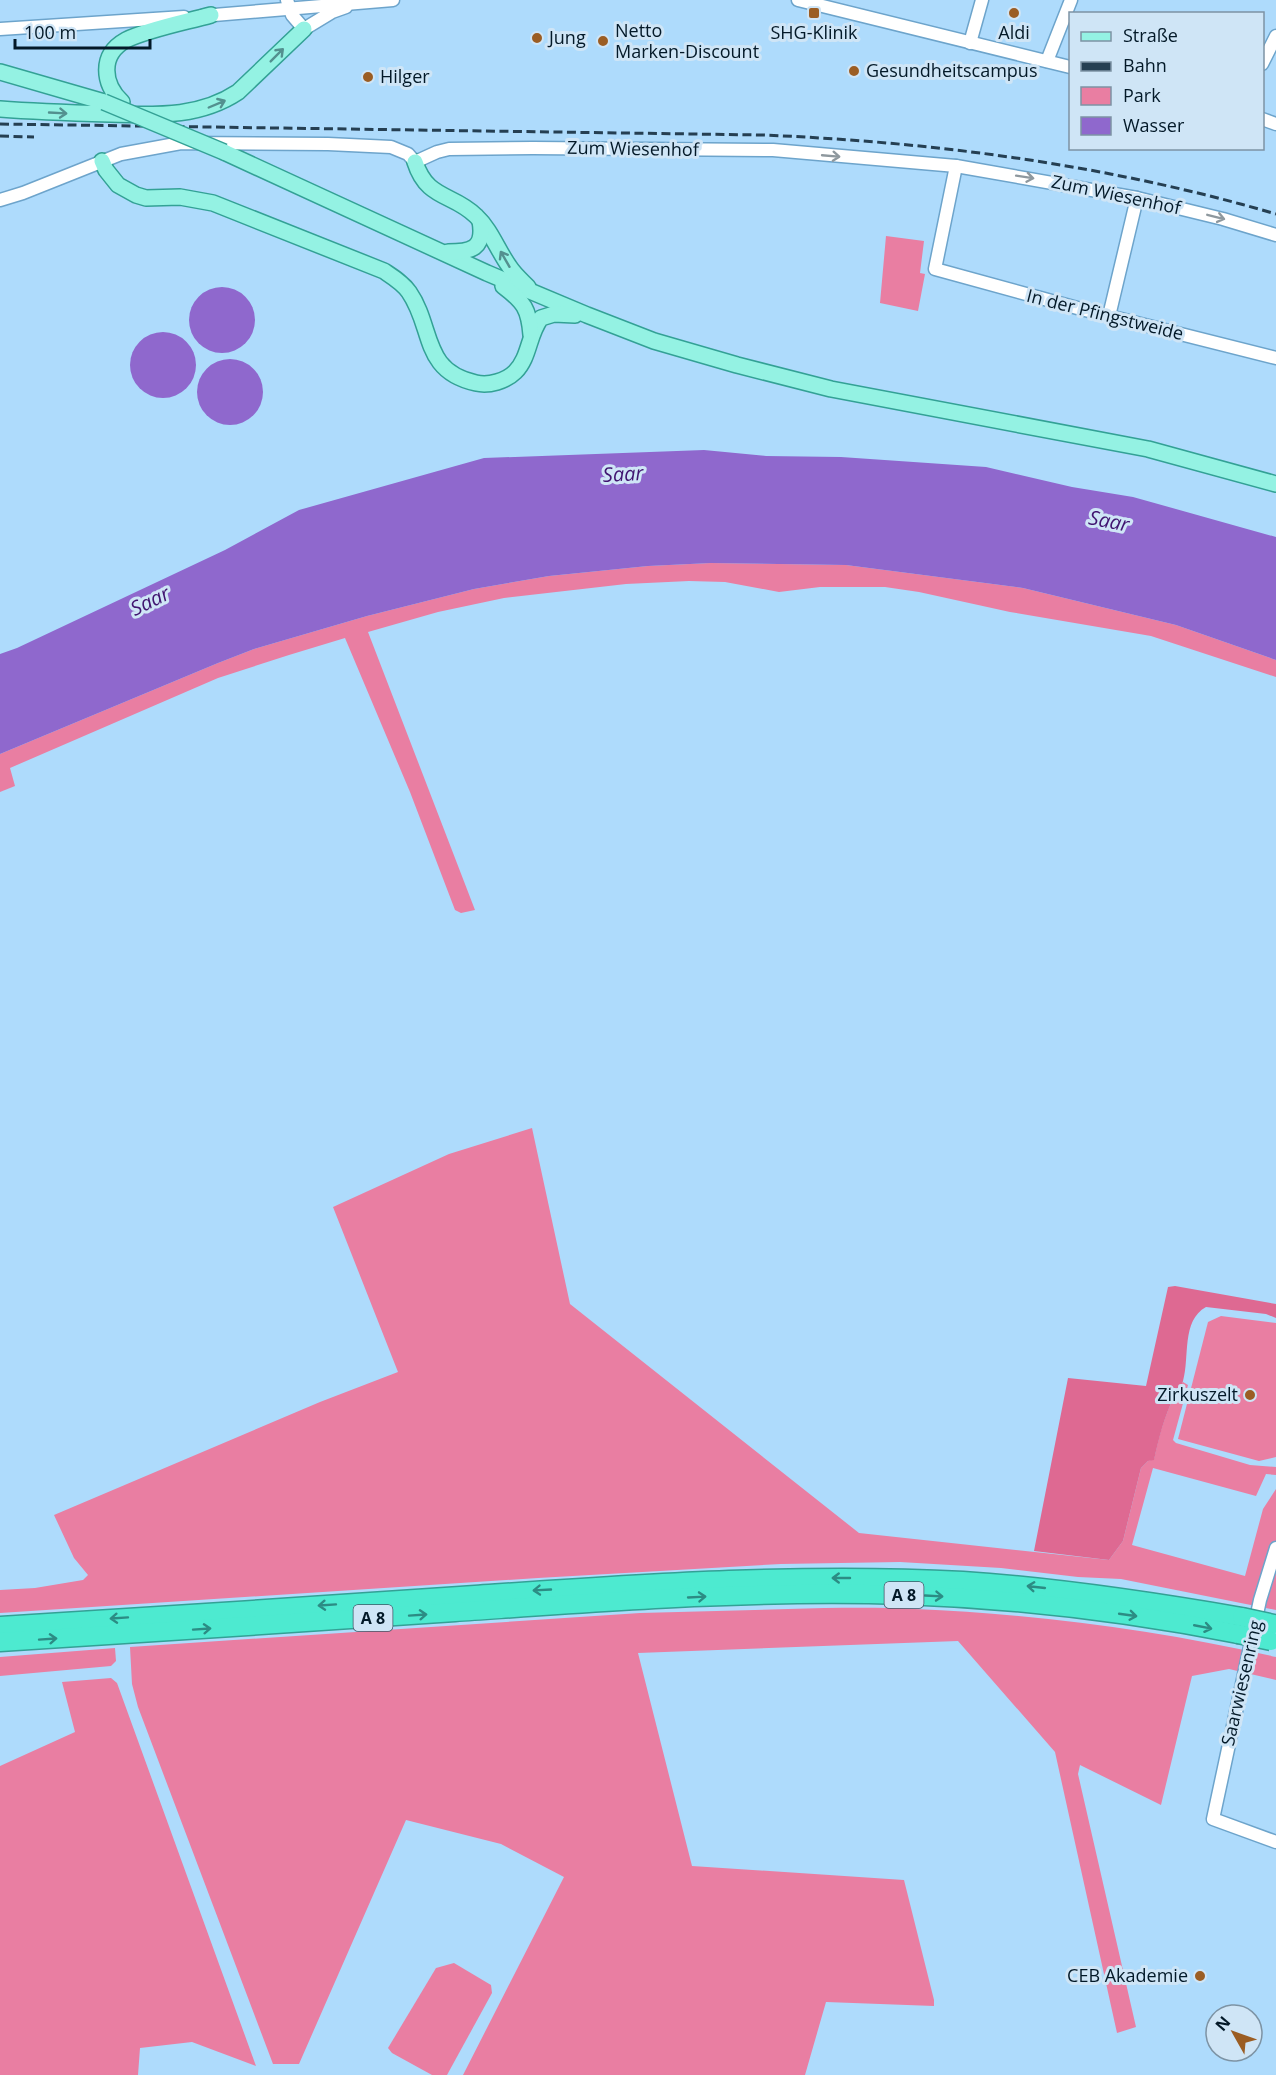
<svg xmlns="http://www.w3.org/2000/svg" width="1276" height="2075" viewBox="0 0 1276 2075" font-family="'Open Sans',sans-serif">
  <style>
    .green { fill: #e97ea2 }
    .forest { fill: #de6992 }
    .water { fill: #8f68cd }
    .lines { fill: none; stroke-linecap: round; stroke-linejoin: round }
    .minor-casing { stroke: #6da4cb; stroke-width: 15 }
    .major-casing { stroke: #33a195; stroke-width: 18 }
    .highway-casing { stroke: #33a195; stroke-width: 21 }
    .minor { stroke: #fff; stroke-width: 12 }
    .major { stroke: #94f2e3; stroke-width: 15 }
    .highway { stroke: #4dead0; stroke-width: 18 }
    .rail { stroke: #253f52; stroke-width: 3; stroke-dasharray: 9 4.5; stroke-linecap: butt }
    .major-bridge-casing { stroke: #33a195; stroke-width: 18; stroke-linecap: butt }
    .highway-bridge-casing { stroke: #33a195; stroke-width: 21; stroke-linecap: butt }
    .major-bridge { stroke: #94f2e3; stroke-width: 15 }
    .highway-bridge { stroke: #4dead0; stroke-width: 18 }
    .oneway { stroke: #53908f }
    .oneway2 { stroke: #8e989e }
    .oneway3 { stroke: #2c8c84 }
    .poi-dot { fill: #9b5d23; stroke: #cfe5f6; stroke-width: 2 }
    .labels { text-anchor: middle; stroke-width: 6; stroke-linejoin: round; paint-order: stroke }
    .shield { fill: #cfe5f6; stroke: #405666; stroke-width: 1.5 }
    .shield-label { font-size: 16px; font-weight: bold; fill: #031928 }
    .poi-label { font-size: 18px; fill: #031928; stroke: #cfe5f6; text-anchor: start }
    .street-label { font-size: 18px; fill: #031928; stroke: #cfe5f6 }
    .water-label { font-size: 20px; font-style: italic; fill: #401470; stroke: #cfe5f6 }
  </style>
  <rect width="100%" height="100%" fill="#aedbfc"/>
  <g class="green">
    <path d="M886 236 924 241 920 273 925 274 918 311 880 303Z"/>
    <path d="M711 563 846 565 1023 588 1176 625 1276 660V677L1151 636 1010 612 919 592 885 587H820L779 592 725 582 689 581 626 584 504 598 438 612 368 632 475 910 461 913 455 910 410 792 345 638 289 655 218 678 10 768 15 786 0 792V754L218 663 254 649 367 616 474 589 549 576 648 566Z"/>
    <path d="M532 1128 570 1304 859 1533 1109 1560 1123 1541 1141 1468 1148 1461 1154 1459C1160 1432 1167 1405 1183 1382L1188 1385 1173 1440 1176 1443 1250 1465 1276 1467V1475L1266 1474 1256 1496 1153 1468 1132 1545 1245 1576 1263 1509 1276 1489V1610L1121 1579 1078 1577 1001 1568 900 1562 781 1564 538 1578 0 1613V1590L35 1588 83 1580 88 1575 74 1558 54 1515 320 1402 398 1372 333 1207 449 1154Z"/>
    <path d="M1221 1316 1276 1323V1457L1259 1461 1178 1439 1208 1322Z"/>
    <path d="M788 1609C830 1608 873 1607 915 1609 1036 1614 1158 1630 1276 1657V1680L1229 1669 1192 1676 1161 1805 1080 1765 1078 1774 1136 2027 1117 2033 1055 1752 958 1641 638 1653 692 1866 904 1880 934 2000V2006L826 2002 805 2075H463L564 1877 501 1844 406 1820 299 2064H273L138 1707 132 1684 130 1647 640 1613Z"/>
    <path d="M115 1648 116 1661 111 1666 0 1676V1657Z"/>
    <path d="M111 1678 117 1683 256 2066 192 2042 140 2048 138 2075H0V1766L75 1732 62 1682Z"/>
    <path d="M454 1963 491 1985 492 1993 447 2075H432L392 2053 388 2048 436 1968Z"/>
  </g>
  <path class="forest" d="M1175 1286 1276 1304V1318L1266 1314 1206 1307C1181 1321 1190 1357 1183 1381 1182 1386 1176 1391 1174 1397 1164 1417 1159 1438 1154 1460L1148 1461 1141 1468 1123 1541 1109 1560 1034 1551 1068 1378 1146 1386 1168 1287Z"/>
  <g class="water">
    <circle cx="222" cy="320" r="33"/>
    <circle cx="163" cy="365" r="33"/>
    <circle cx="230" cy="392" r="33"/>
    <path d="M704 450 766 456 841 457 986 467 1072 487 1133 497 1276 537V660L1176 625 1023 588 846 565 711 563 648 566 549 576 474 589 367 616 254 649 218 663 0 754V654L17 648 225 550 299 510 484 458Z"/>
  </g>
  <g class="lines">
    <defs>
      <g id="minor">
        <path d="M287 0 292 15 304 29 332 12 346 7"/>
        <path d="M798 0 1070 67"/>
        <path d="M202 16 393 0"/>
        <path d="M0 29 184 17"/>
        <path d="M970 43 982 0"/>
        <path d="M1047 61 1071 0"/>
        <path d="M1262 64 1276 36"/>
        <path d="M1262 119 1276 124"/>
        <path d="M956 166 935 269 1081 309 1276 358"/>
        <path d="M0 200 23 193 121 154 181 143 328 144 391 147 408 154 415 162 437 152 449 149 533 148 773 150 956 166 1137 198 1223 219 1276 235"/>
        <path d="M1109 316 1137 198"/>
        <path d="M1276 1548 1260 1600 1213 1819 1276 1842"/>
      </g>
      <g id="major">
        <path d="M0 72 104 102"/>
        <path d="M122 102C103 84 99 55 126 40 149 29 186 22 211 15"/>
        <path d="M0 109C37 112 73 113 110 114 155 115 199 118 238 92L304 29"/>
        <path d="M224 152 487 273 587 315 654 341 737 365 831 389 1148 449 1276 484"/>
        <path d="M102 161 106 170 118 185 136 195 146 198 180 197 213 203 384 271C393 277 403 283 409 292 434 328 421 371 476 383 489 386 506 381 515 372 530 357 528 335 541 318L554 314 575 315"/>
        <path d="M415 162C427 200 453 193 476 216 491 230 497 249 509 266 514 274 521 280 528 287"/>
        <path d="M448 252C471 252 485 249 480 221"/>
        <path d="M503 286C524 302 529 309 531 335"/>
      </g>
      <g id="highway">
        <path d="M0 1626C158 1616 317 1606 475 1595 637 1584 800 1572 963 1581 1057 1587 1149 1601 1242 1617"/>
        <path d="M0 1642C152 1632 303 1623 455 1612 604 1602 754 1590 904 1595 1016 1599 1127 1612 1238 1634"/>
      </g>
    </defs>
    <use href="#minor" class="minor-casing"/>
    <use href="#major" class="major-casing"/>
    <use href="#highway" class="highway-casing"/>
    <use href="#minor" class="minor"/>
    <use href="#major" class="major"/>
    <use href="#highway" class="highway"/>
    <g class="rail">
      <path d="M0 124 762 135C935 142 1109 165 1276 214"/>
      <path d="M0 136 34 137"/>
    </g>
    <defs>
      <path id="major-bridge" d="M104 102 224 152"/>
      <g id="highway-bridge">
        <path d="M1242 1617 1274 1624"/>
        <path d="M1238 1634 1271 1641"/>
      </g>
    </defs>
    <use href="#major-bridge" class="major-bridge-casing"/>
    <use href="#highway-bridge" class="highway-bridge-casing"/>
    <use href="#major-bridge" class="major-bridge"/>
    <use href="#highway-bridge" class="highway-bridge"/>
  </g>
  <defs><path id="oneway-shaft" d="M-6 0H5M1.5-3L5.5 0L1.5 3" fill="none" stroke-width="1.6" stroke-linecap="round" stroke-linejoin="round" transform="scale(1.5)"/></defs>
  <g class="oneway">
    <use href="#oneway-shaft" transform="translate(277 55) rotate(-45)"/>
    <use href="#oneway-shaft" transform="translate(217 104) rotate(-23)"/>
    <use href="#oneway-shaft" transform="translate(58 113) rotate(3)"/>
    <use href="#oneway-shaft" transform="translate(505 259) rotate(-120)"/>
  </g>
  <g class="oneway2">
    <use href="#oneway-shaft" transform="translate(831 156) rotate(5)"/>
    <use href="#oneway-shaft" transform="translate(1025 177) rotate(9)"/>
    <use href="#oneway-shaft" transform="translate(1216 217) rotate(14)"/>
  </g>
  <g class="oneway3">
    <use href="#oneway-shaft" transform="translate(841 1578) rotate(-180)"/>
    <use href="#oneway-shaft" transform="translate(1036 1587) rotate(-174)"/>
    <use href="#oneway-shaft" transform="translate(542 1590) rotate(177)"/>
    <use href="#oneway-shaft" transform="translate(934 1596) rotate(3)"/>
    <use href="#oneway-shaft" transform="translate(697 1597) rotate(-3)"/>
    <use href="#oneway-shaft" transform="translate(327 1605) rotate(176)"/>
    <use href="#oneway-shaft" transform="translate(418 1615) rotate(-4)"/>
    <use href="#oneway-shaft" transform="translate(1128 1615) rotate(8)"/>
    <use href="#oneway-shaft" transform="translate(119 1618) rotate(176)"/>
    <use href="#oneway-shaft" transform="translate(1203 1627) rotate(11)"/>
    <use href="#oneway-shaft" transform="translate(202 1629) rotate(-4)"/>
    <use href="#oneway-shaft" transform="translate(48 1639) rotate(-4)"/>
  </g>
  <g class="poi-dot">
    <rect x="808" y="7" width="12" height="12" rx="3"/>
    <circle cx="1014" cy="13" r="6"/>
    <circle cx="537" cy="38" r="6"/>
    <circle cx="603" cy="41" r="6"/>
    <circle cx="854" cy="71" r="6"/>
    <circle cx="368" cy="77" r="6"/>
    <circle cx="1250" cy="1395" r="6"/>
    <circle cx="1200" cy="1976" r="6"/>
  </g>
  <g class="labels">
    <g class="shield">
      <rect x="884.5" y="1582" width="39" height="26" rx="4.5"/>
      <rect x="353.5" y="1605" width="39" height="26" rx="4.5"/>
    </g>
    <g class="shield-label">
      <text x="904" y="1601">A 8</text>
      <text x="373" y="1624">A 8</text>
    </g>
    <g class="poi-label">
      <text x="615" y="37">Netto<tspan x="615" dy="21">Marken-Discount</tspan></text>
      <text x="814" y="39" text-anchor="middle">SHG-Klinik</text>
      <text x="1014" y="39" text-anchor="middle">Aldi</text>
      <text x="549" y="44">Jung</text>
      <text x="866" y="77">Gesundheitscampus</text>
      <text x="380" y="83">Hilger</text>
      <text x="1238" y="1401" text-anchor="end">Zirkuszelt</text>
      <text x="1188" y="1982" text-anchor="end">CEB Akademie</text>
    </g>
    <g class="street-label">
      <text transform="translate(633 149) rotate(1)" y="6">Zum Wiesenhof</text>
      <text transform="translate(1116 195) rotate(12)" y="6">Zum Wiesenhof</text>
      <text transform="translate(1105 315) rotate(14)" y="6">In der Pfingstweide</text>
      <text transform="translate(1242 1683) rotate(-77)" y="6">Saarwiesenring</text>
    </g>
    <g class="water-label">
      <text transform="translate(623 474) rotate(-3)" y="7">Saar</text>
      <text transform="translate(1109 521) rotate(11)" y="7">Saar</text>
      <text transform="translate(150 601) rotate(-26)" y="7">Saar</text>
    </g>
  </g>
  <rect x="1069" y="12" width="195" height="138" fill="#cfe5f6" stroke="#7d93a4" stroke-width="1.5"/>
  <rect x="1081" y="32" width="30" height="9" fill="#94f2e3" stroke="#7d93a4" stroke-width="1.5"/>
  <text x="1123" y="42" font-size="18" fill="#031928">Straße</text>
  <rect x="1081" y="62" width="30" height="9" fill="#253f52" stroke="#7d93a4" stroke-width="1.5"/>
  <text x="1123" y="72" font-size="18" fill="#031928">Bahn</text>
  <rect x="1081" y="87" width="30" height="18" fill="#e97ea2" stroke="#7d93a4" stroke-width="1.5"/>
  <text x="1123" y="102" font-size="18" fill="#031928">Park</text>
  <rect x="1081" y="117" width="30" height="18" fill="#8f68cd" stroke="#7d93a4" stroke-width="1.5"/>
  <text x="1123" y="132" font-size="18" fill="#031928">Wasser</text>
  <g transform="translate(1234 2033) rotate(310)"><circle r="28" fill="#cfe5f6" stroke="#7d93a4" stroke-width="1.5"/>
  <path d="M0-4.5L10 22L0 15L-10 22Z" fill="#9b5d23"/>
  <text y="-9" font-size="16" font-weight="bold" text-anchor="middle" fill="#031928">N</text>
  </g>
  <path d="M15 39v9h135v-9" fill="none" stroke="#031928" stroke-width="3"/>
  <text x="24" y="39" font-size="18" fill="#031928" stroke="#cfe5f6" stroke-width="4.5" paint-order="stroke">100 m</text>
</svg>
